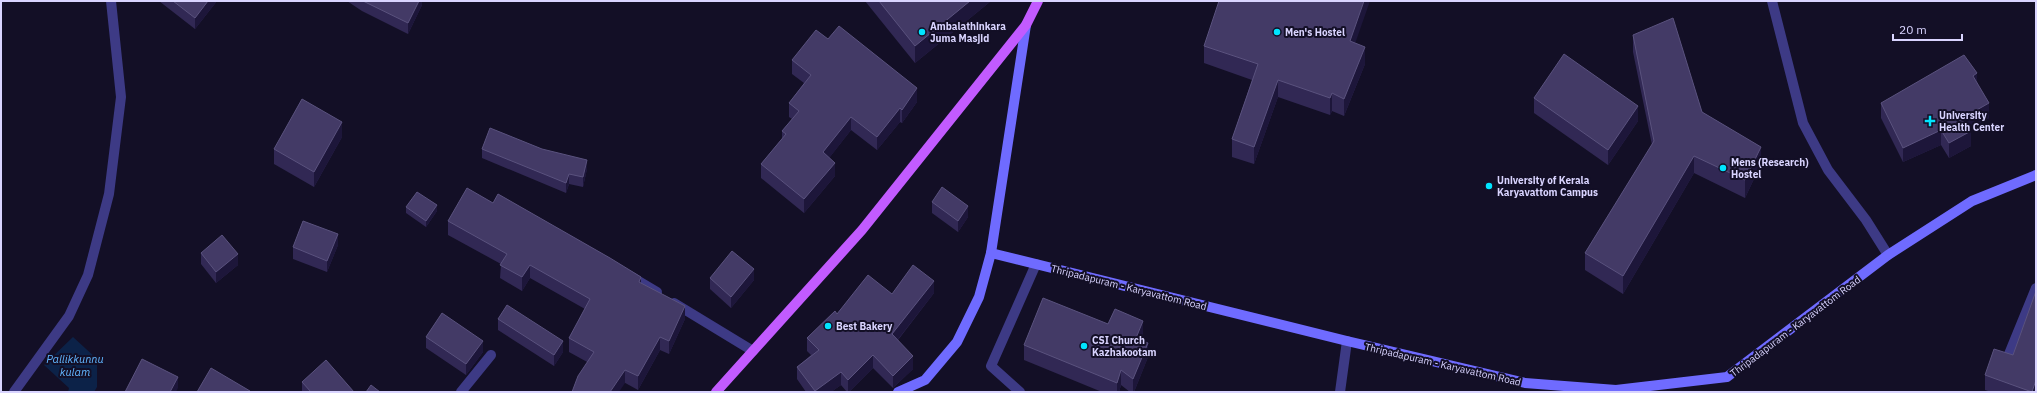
<svg xmlns="http://www.w3.org/2000/svg" width="2037" height="393" viewBox="0 0 2037 393" font-family="'IBM Plex Sans',sans-serif">
  <style>
    .water { fill: #0c2248 }
    .lines { fill: none; stroke-linecap: round; stroke-linejoin: round }
    .lane { stroke: #3d3a85; stroke-width: 10 }
    .street { stroke: #3d3a85; stroke-width: 10 }
    .secondary { stroke: #6f6bff; stroke-width: 10 }
    .primary { stroke: #c25bff; stroke-width: 10 }
    .wall { fill: #312854 }
    .shaded-wall { fill: #1d163a }
    .building { fill: #433a66; stroke: #5a527e }
    .poi-dot { fill: #00e5ff; stroke: #130f26; stroke-width: 1.5 }
    .labels { text-anchor: middle; stroke-width: 4; stroke-linejoin: round; paint-order: stroke }
    .poi-label { font-size: 10px; font-weight: bold; fill: #d9d4ff; stroke: #130f26; text-anchor: start }
    .street-label { font-size: 10px; fill: #d9d4ff; stroke: #130f26 }
    .water-label { font-size: 11px; font-style: italic; fill: #62b6ff; stroke: #130f26 }
  </style>
  <rect width="100%" height="100%" fill="#130f26"/>
  <path class="water" d="M73 337 97 359V387L94 392H68L69 388 44 365Z"/>
  <g class="lines">
    <path class="lane" d="M1772 1 1803 123 1828 170 1866 220 1888 255"/>
    <g class="street">
      <path d="M630 276 657 292"/>
      <path d="M674 303 753 351"/>
      <path d="M2007 359 2036 288"/>
      <path d="M14 392 69 316 88 275 109 194 121 97 111 1"/>
      <path d="M461 392 491 355"/>
      <path d="M1020 392 991 366 1036 264"/>
      <path d="M1340 392 1347 341"/>
    </g>
    <g class="secondary">
      <path d="M991 253 1347 341 1525 383 1616 390 1727 377 1888 255 1972 201 2036 175"/>
      <path d="M898 392 925 380 957 342 979 297 991 253 1026 25"/>
    </g>
    <path class="primary" d="M716 392 862 230 1026 25 1038 1"/>
  </g>
  <g class="wall">
    <path d="M159 1H217L195 29Z"/>
    <path d="M347 1H422V5L408 34 362 11Z"/>
    <path d="M865 1H991L915 63Z"/>
    <path d="M1633 35 1702 112 1761 164 1745 198 1694 173 1623 294 1585 270V253L1652 145 1633 52Z"/>
    <path d="M828 39 917 102 902 123 900 122 877 150 851 130 829 158 835 176 804 213 761 178V164L782 139V131L792 119 789 117V103L804 83 792 74V60Z"/>
    <path d="M1355 43 1365 64 1344 116 1332 111 1330 115 1278 97 1254 164 1232 157V139L1252 80 1204 63V46Z"/>
    <path d="M1977 82 1989 118 1969 129 1971 146 1949 158 1941 145 1903 162 1881 118V103Z"/>
    <path d="M1534 98 1638 121 1608 165 1534 113Z"/>
    <path d="M342 137 314 187 274 164V149Z"/>
    <path d="M482 149 587 169 583 187 569 184 566 193 482 158Z"/>
    <path d="M932 202 968 217 958 232 932 213Z"/>
    <path d="M493 203 641 283 685 319 669 354 660 350 638 390 569 352V338L585 309 530 278 522 291 500 278 501 264 448 235V221Z"/>
    <path d="M406 207 437 211 426 227 406 213Z"/>
    <path d="M338 245 327 272 293 259V247Z"/>
    <path d="M201 253 238 265 216 283 201 264Z"/>
    <path d="M710 278 754 280 731 308 710 289Z"/>
    <path d="M934 293 898 340 913 369 893 388 873 368 849 392H847L841 385 831 392H806L797 379V367L811 355 807 351V338L837 314 892 294Z"/>
    <path d="M498 319 563 352 554 366 498 330Z"/>
    <path d="M1108 324 1143 336 1141 340 1148 357 1134 392H1130L1121 385 1119 392H1102L1024 360V345Z"/>
    <path d="M426 337 483 352 466 375 426 348Z"/>
    <path d="M1985 375 2036 392H1991L1985 390Z"/>
    <path d="M302 382 354 392H302Z"/>
  </g>
  <g class="shaded-wall">
    <path d="M208 1H217L195 29V18Z"/>
    <path d="M419 1H422V5L408 34V23Z"/>
    <path d="M970 1H991L915 63V46Z"/>
    <path d="M1364 1H1370L1350 58V41Z"/>
    <path d="M1365 47V64L1344 116V99Z"/>
    <path d="M1977 73V88L1973 76Z"/>
    <path d="M1278 80V97L1254 164V147Z"/>
    <path d="M917 88V102L902 123V110Z"/>
    <path d="M1332 93V111L1330 115V98Z"/>
    <path d="M1989 103V118L1961 134V119Z"/>
    <path d="M1638 106V121L1608 165V150Z"/>
    <path d="M900 108V122L877 150V137Z"/>
    <path d="M851 117V130L823 166V152Z"/>
    <path d="M342 122V137L314 187V172Z"/>
    <path d="M1941 130V145L1903 162V148Z"/>
    <path d="M1971 131V146L1949 158V143Z"/>
    <path d="M1761 147V164L1745 198V180Z"/>
    <path d="M1694 156V173L1623 294V276Z"/>
    <path d="M587 160V169L583 187V177Z"/>
    <path d="M835 163V176L804 213V199Z"/>
    <path d="M569 174V184L566 193V183Z"/>
    <path d="M437 205V211L426 227V221Z"/>
    <path d="M968 206V217L958 232V221Z"/>
    <path d="M338 234V245L327 272V261Z"/>
    <path d="M238 254V265L216 283V272Z"/>
    <path d="M530 265V278L522 291V277Z"/>
    <path d="M754 269V280L731 308V297Z"/>
    <path d="M641 277V290L639 282Z"/>
    <path d="M934 281V293L892 347V334Z"/>
    <path d="M685 306V319L669 354V341Z"/>
    <path d="M1143 321V336L1136 353V338Z"/>
    <path d="M660 337V350L638 390V376Z"/>
    <path d="M483 341V352L466 375V364Z"/>
    <path d="M563 341V352L554 366V355Z"/>
    <path d="M1148 343V357L1134 392H1133V379Z"/>
    <path d="M873 355V368L849 392H848V380Z"/>
    <path d="M913 356V369L893 388V376Z"/>
    <path d="M625 370V383L619 392H610Z"/>
    <path d="M1121 370V385L1119 392H1117V383Z"/>
    <path d="M841 372V385L831 392H815V391Z"/>
    <path d="M178 377V388L176 392H170Z"/>
    <path d="M2036 380V392H2032Z"/>
  </g>
  <g class="building">
    <path d="M173 1H208L195 18Z"/>
    <path d="M363 1H419L408 23Z"/>
    <path d="M879 1H970L915 46Z"/>
    <path d="M1219 1H1364L1350 41 1365 47 1344 99 1332 93 1330 98 1278 80 1254 147 1232 139 1258 64 1204 46Z"/>
    <path d="M1673 18 1702 112 1761 147 1745 180 1694 156 1623 276 1585 253 1654 141 1633 35Z"/>
    <path d="M839 26 917 88 902 110 900 108 877 137 851 117 823 152 835 163 804 199 761 164 786 134 782 131 799 111 789 103 811 75 792 60 816 30 828 39Z"/>
    <path d="M1564 54 1638 106 1608 150 1534 98Z"/>
    <path d="M1964 55 1977 73 1973 76 1989 103 1961 119 1971 131 1949 143 1941 130 1903 148 1881 103Z"/>
    <path d="M302 99 342 122 314 172 274 149Z"/>
    <path d="M490 128 542 149 587 160 583 177 569 174 566 183 482 149Z"/>
    <path d="M942 187 968 206 958 221 932 202Z"/>
    <path d="M467 188 493 203 498 194 610 258 641 277 639 282 685 306 669 341 660 337 638 376 625 370 610 392H572L578 376 594 352 569 338 590 299 530 265 522 277 500 265 507 254 448 221Z"/>
    <path d="M417 192 437 205 426 221 406 207Z"/>
    <path d="M303 221 338 234 327 261 293 247Z"/>
    <path d="M222 235 238 254 216 272 201 253Z"/>
    <path d="M732 251 754 269 731 297 710 278Z"/>
    <path d="M913 265 934 281 892 334 913 356 893 376 873 355 848 380 841 372 815 391 797 367 819 350 807 338 835 311 837 314 868 275 892 294Z"/>
    <path d="M2036 291V380L2032 392 1985 375 1994 349 2013 355Z"/>
    <path d="M1043 298 1108 324 1115 309 1143 321 1136 338 1148 343 1133 379 1121 370 1117 383 1024 345Z"/>
    <path d="M507 305 563 341 554 355 498 319Z"/>
    <path d="M442 313 483 341 466 364 426 337Z"/>
    <path d="M142 359 178 377 170 392H125Z"/>
    <path d="M326 360 354 392H311L302 382Z"/>
    <path d="M211 368 250 391V392H197Z"/>
    <path d="M371 385 380 392H366Z"/>
  </g>
  <g class="poi-dot">
    <circle cx="922" cy="32" r="4"/>
    <circle cx="1277" cy="32" r="4"/>
    <path d="M1928 115h4v4h4v4h-4v4h-4v-4h-4v-4h4z"/>
    <circle cx="1723" cy="168" r="4"/>
    <circle cx="1489" cy="186" r="4"/>
    <circle cx="828" cy="326" r="4"/>
    <circle cx="1084" cy="346" r="4"/>
  </g>
  <g class="labels">
    <g class="poi-label">
      <text x="930" y="30">Ambalathinkara<tspan x="930" dy="12">Juma Masjid</tspan></text>
      <text x="1285" y="36">Men's Hostel</text>
      <text x="1939" y="119">University<tspan x="1939" dy="12">Health Center</tspan></text>
      <text x="1731" y="166">Mens (Research)<tspan x="1731" dy="12">Hostel</tspan></text>
      <text x="1497" y="184">University of Kerala<tspan x="1497" dy="12">Karyavattom Campus</tspan></text>
      <text x="836" y="330">Best Bakery</text>
      <text x="1092" y="344">CSI Church<tspan x="1092" dy="12">Kazhakootam</tspan></text>
    </g>
    <g class="street-label">
      <text transform="translate(1129 287) rotate(14)" y="4">Thripadapuram - Karyavattom Road</text>
      <text transform="translate(1795 326) rotate(-37)" y="4">Thripadapuram - Karyavattom Road</text>
      <text transform="translate(1443 364) rotate(13)" y="4">Thripadapuram - Karyavattom Road</text>
    </g>
    <g class="water-label">
      <text x="75" y="363">Pallikkunnu<tspan x="75" dy="13">kulam</tspan></text>
    </g>
  </g>
  <rect width="2037" height="393" fill="none" stroke="#d9d4ff" stroke-width="4"/>
  <path d="M1893 34v6h69v-6" fill="none" stroke="#d9d4ff" stroke-width="2"/>
  <text x="1899" y="34" font-size="12" fill="#d9d4ff" stroke="#130f26" stroke-width="3" paint-order="stroke">20 m</text>
</svg>
